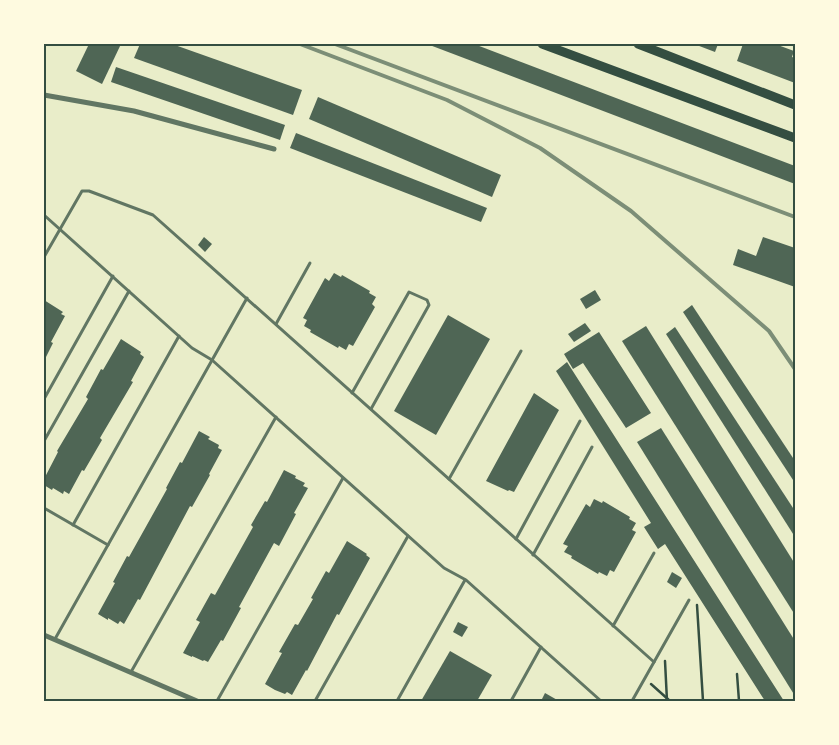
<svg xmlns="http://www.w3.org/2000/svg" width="839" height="745" viewBox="0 0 839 745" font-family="Arial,sans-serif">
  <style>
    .building { fill: #4f6655 }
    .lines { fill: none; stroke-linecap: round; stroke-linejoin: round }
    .path { stroke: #344e41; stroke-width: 2.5 }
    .service { stroke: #617663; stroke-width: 3 }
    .minor { stroke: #617663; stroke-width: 5 }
    .secondary { stroke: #344e41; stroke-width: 9 }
    .rail { stroke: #7c8e77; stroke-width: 4 }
    .neatline { fill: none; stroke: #344e41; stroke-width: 2 }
  </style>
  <rect width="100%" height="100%" fill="#e9edc9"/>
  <g class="building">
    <path d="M89 44H121L102 84 76 71Z"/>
    <path d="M140 44H172L302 90 293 115 134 58Z"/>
    <path d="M427 44H474L795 166V184Z"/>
    <path d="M694 44H718L715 52Z"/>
    <path d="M743 44H775L794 51 792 57 795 58V83L737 61Z"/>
    <path d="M116 67 285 125 280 140 111 82Z"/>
    <path d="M318 97 501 175 492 197 309 119Z"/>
    <path d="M296 133 487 208 481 222 290 148Z"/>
    <path d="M204 237 212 244 205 252 198 245Z"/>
    <path d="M763 237 795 248V287L733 265 738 249 756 256Z"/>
    <path d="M334 273 341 277 342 275 370 291 369 293 376 297 372 304 375 307 353 346 349 344 346 350 339 346 338 348 310 332 311 330 304 326 307 320 303 318 325 278 329 281Z"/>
    <path d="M595 290 601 300 586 309 580 299Z"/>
    <path d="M44 300 63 312 61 314 65 316 51 342 53 343 44 361Z"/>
    <path d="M692 305 795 461V483L683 312Z"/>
    <path d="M448 315 490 339 436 435 394 411Z"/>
    <path d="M585 323 591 331 574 342 568 334Z"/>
    <path d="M646 326 795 564V615L622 341Z"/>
    <path d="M675 327 795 511V537L666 334Z"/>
    <path d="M599 332 651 413 626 428 583 363 573 369 564 354Z"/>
    <path d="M121 339 141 352 140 354 144 357 131 381 133 382 100 438 102 440 84 471 82 470 69 494 64 491 63 494 53 488 52 490 44 485V479L58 452 57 451 88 399 86 397 101 369 103 370Z"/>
    <path d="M567 362 784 701H765L665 544 658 549 644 527 651 523 556 371Z"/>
    <path d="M534 393 559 410 514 492 509 490 508 491 486 481Z"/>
    <path d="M661 428 795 641V696L637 442Z"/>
    <path d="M199 431 210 437 208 439 219 445 218 448 222 450 209 474 210 475 192 507 190 506 140 600 138 599 124 624 120 621 118 624 108 618V620L98 614 115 583 113 582 127 556 129 557 167 489 166 488 180 462 182 463Z"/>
    <path d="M284 470 296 476 295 478 305 483 303 486 308 488 294 513 296 514 279 546 274 543 239 607 241 608 223 641 221 640 208 662 204 660 203 661 192 656V657L183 653 200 622 196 620 211 593 215 595 253 527 251 525 265 501 267 502Z"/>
    <path d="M594 499 602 503 603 501 630 517 629 519 636 523 632 530 636 532 614 572 610 570 607 576 599 572 598 574 571 558 572 556 564 552 568 546 563 544 586 504 590 507Z"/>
    <path d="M347 541 367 554 366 555 370 558 339 615 337 614 307 671 306 670 292 695 287 692 285 694 275 690 265 684 282 653 279 652 295 624 298 625 313 599 311 598 326 571 329 573Z"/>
    <path d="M672 572 682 578 676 588 667 582Z"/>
    <path d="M458 622 468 627 462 637 453 632Z"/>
    <path d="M450 651 492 675 477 701H421Z"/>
    <path d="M545 693 559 701H541Z"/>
  </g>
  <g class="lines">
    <g class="path">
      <path d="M697 605 703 701"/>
      <path d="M665 661 667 701"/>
      <path d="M737 674 739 701"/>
      <path d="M651 684 670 701"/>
    </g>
    <g class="service">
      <path d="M44 215 192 348 212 360 444 568 466 580 601 701"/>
      <path d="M44 257 82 191H89L153 215 654 662"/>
      <path d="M276 324 310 263"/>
      <path d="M352 393 409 292 427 300 429 305 371 409"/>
      <path d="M44 399 113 276"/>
      <path d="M44 441 129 291"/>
      <path d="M449 479 521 351"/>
      <path d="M44 508 108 545"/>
      <path d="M73 525 179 336"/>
      <path d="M516 539 580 421"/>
      <path d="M533 555 592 447"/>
      <path d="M613 626 654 553"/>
      <path d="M55 639 247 298"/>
      <path d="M131 672 276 417"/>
      <path d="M217 701 343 478"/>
      <path d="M315 701 408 536"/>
      <path d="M397 701 465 580"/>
      <path d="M511 701 541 647"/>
      <path d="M632 701 689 600"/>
    </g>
    <g class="minor">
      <path d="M44 95 134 111 274 149"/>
      <path d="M44 635 197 701"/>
    </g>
    <g class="secondary">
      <path d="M542 44 795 138"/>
      <path d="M638 44 795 105"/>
    </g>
    <g class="rail">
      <path d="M300 44 447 100 540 148 631 211 769 331 795 369"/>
      <path d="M335 44 795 217"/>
    </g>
  </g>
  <rect width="839" height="745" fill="none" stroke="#fefae0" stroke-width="90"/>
  <rect x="45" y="45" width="749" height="655" class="neatline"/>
</svg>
